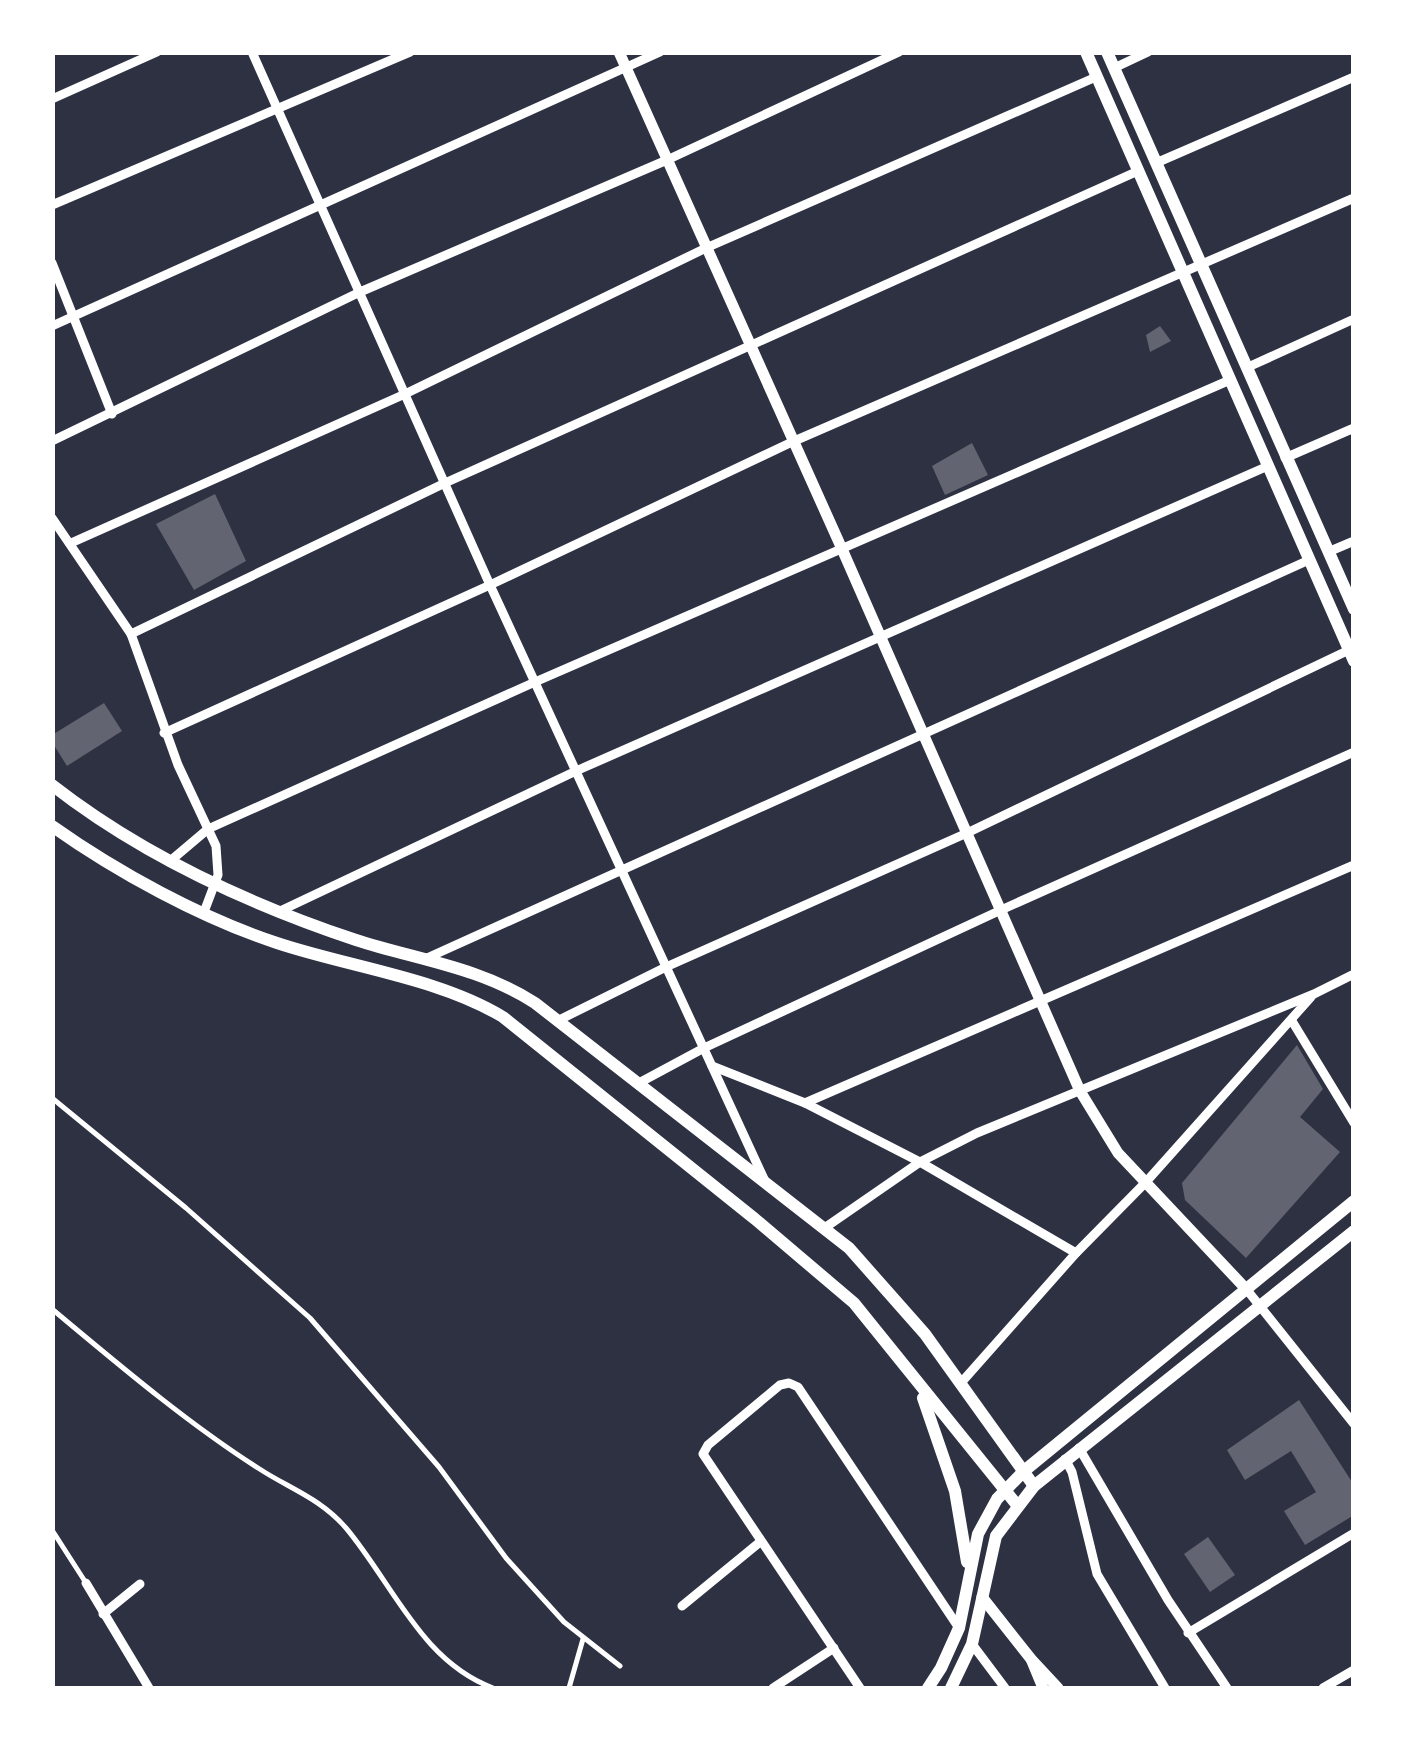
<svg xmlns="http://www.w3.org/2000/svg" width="1406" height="1741" viewBox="0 0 1406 1741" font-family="Karla,sans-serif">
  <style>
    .building { fill: #626471 }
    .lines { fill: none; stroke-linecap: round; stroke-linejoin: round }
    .service { stroke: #fff; stroke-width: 5 }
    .minor { stroke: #fff; stroke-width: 9 }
    .tertiary { stroke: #fff; stroke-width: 11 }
    .secondary { stroke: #fff; stroke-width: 12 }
  </style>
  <rect width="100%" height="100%" fill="#2d3142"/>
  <g class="building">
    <path d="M1160 326 1171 341 1150 352 1146 335Z"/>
    <path d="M972 443 988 475 945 495 932 466Z"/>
    <path d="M215 494 246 561 194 590 156 524Z"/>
    <path d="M104 703 122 731 67 766 52 742V735Z"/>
    <path d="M1297 1045 1323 1089 1300 1117 1340 1152 1246 1258 1185 1200 1182 1183Z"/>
    <path d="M1299 1400 1354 1485V1515L1305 1545 1284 1511 1316 1492 1291 1451 1245 1480 1227 1450Z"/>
    <path d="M1208 1537 1235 1575 1210 1592 1184 1554Z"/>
  </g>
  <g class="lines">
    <g class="service">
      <path d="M52 1098 186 1208 310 1318 439 1467 506 1558 564 1622 620 1666"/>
      <path d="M52 1309C118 1364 186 1422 258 1468 290 1489 320 1498 346 1528 393 1584 421 1661 493 1688"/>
      <path d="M52 1530 86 1583"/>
      <path d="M569 1688 583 1639"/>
    </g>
    <g class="minor">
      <path d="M252 52 490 585 764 1179"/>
      <path d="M1114 68 1148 52"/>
      <path d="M52 99 157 52"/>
      <path d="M1156 163 1354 77"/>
      <path d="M52 205 410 52"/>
      <path d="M52 263 112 414"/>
      <path d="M52 326 660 52"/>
      <path d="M1246 368 1354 319"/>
      <path d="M52 441 360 292 667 160 899 52"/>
      <path d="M1285 458 1354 428"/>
      <path d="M52 518 131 634 178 765 216 846 218 875 204 912"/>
      <path d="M71 543 405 394 706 248 1096 77"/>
      <path d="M1328 552 1354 541"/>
      <path d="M131 634 445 483 1138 171"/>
      <path d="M164 733 490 585 792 442 1354 198"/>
      <path d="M169 862 208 829 535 682 1230 380"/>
      <path d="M278 912 576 771 1268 466"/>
      <path d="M427 958 1309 560"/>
      <path d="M557 1021 666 967 967 833 1349 650"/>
      <path d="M1292 1021 1354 1123"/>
      <path d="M712 1066 805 1103 920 1162 1076 1253"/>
      <path d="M637 1084 704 1048 1001 910 1354 752"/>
      <path d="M805 1103 1354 865"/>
      <path d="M823 1229 920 1162 977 1133 1314 994 1354 974"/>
      <path d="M1247 1290 1354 1424"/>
      <path d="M960 1384 1076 1253 1146 1182 1311 997"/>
      <path d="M1079 1448 1168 1600 1227 1688"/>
      <path d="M1065 1459 1072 1472 1097 1574 1165 1688"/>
      <path d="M86 1583 149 1688"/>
      <path d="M682 1606 760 1542"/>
      <path d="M103 1614 140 1584"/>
      <path d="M1188 1633 1354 1533"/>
      <path d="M972 1644 1005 1688"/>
      <path d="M773 1688 834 1648"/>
      <path d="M860 1688 703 1454 708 1445 780 1385 789 1383 798 1387 959 1628"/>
      <path d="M1323 1688 1354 1670"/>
    </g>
    <g class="tertiary">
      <path d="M619 52 842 549 1080 1091 1118 1153 1247 1290"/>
      <path d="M982 1597 1031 1659 1058 1688"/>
      <path d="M1031 1659 1043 1688"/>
    </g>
    <g class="secondary">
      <path d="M1086 52 1354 661"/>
      <path d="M1107 52 1354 609"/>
      <path d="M52 785C143 856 248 904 356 940 418 960 479 967 535 1003L849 1248 925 1334 1034 1486"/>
      <path d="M52 826C117 872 201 918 277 943 349 967 439 978 503 1017L755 1219 854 1303 1017 1505"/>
      <path d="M923 1398 955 1491 967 1562"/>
      <path d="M928 1688 941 1668 959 1628 978 1534 997 1499 1024 1471 1354 1201"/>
      <path d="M951 1688 972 1644 996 1536 1034 1486 1354 1231"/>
    </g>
  </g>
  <rect width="1406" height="1741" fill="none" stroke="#ffffff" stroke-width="110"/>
</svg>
